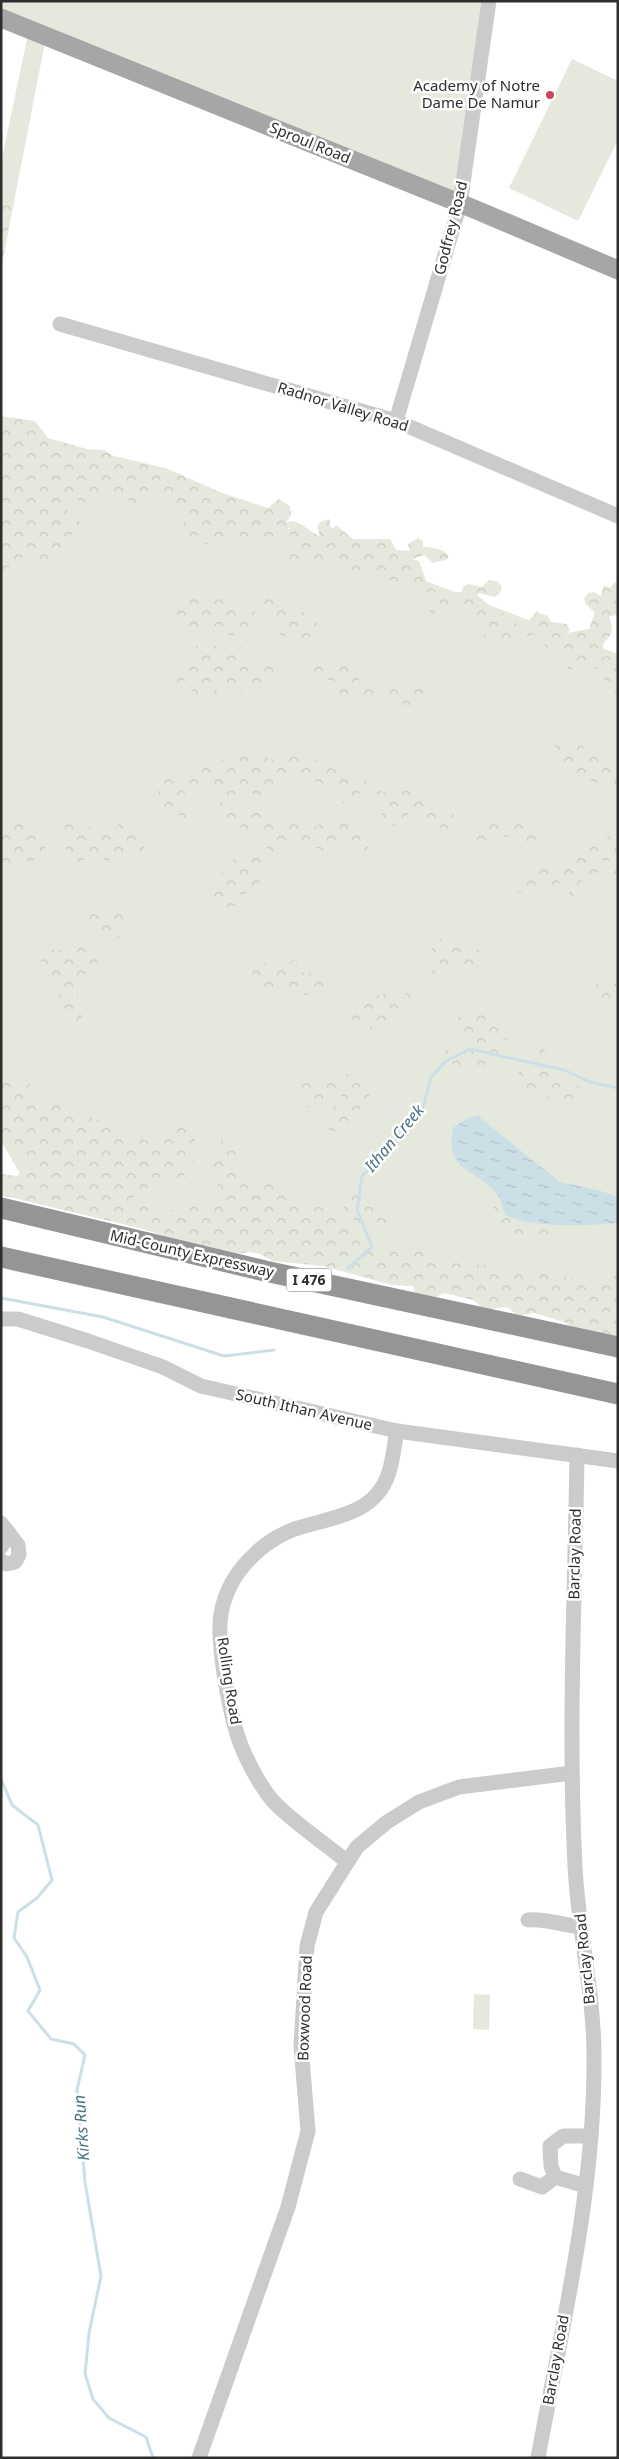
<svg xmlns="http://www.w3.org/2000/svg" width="619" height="2459" viewBox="0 0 619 2459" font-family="'Noto Sans',sans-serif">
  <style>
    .green { fill: #e5e9dd }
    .forest { fill: url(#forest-crowns) }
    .water { fill: url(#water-ripples) }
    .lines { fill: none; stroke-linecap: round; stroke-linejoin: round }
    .stream { stroke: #ccdfe7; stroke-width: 3 }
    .minor { stroke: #cbcbcb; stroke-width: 15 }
    .major { stroke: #a6a6a6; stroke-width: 19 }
    .highway { stroke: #959595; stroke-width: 21 }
    .poi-dot { fill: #cf465e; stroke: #fff; stroke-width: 2 }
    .labels { text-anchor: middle; stroke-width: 5; stroke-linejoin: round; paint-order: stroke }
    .shield { fill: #fff; stroke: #6d6d6d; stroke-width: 1 }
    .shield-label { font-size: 14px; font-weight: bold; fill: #2e2e2e }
    .poi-label { font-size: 15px; fill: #2e2e2e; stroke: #fff; text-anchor: end }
    .street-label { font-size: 15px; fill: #2e2e2e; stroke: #fff }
    .water-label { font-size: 16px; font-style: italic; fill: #467385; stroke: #fff }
  </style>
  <defs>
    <pattern id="forest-crowns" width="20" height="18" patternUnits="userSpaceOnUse" patternTransform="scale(1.25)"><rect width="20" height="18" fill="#e5e9dd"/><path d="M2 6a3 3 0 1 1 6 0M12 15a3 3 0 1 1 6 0" fill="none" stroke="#c5c8be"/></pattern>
    <pattern id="water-ripples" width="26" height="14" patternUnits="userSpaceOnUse" patternTransform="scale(1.25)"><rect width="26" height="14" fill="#ccdfe7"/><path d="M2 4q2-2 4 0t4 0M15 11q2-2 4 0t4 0" fill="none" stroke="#b0c0c6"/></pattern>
  </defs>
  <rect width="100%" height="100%" fill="#fff"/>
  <g class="green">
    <path d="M1 1H489L460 204 46 37 1 269V163L29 29 1 18Z"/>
    <path d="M572 59 618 81V140L578 221 509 188Z"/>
    <path d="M1 426 170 484 618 654V1324L37 1203 1 1141Z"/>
    <path d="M474 1994 490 1995 489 2030 473 2029Z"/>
  </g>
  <g class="forest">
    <path d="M1 190 13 204 1 270Z"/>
    <path d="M1 416 35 421 48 438 87 449 104 450 114 456 165 468 225 494 268 508 279 499 290 506 291 515 286 523C299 517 308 532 320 536L317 527 320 522 330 519V527L334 528 336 525 353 539H390L396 550 410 551 408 544 418 538 423 541V547C432 548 442 547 449 556L446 560 432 563 425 555 412 559 419 561 428 586 438 592H462L463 587 468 584 482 587 489 580 496 581 502 586C499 602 491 596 479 593L477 595 492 608 512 618 521 631 527 629 525 625 537 611 540 614 547 615 551 622 567 624 570 630 567 633 589 629 595 613 586 604 584 599 588 593 594 592 601 596 604 585 610 588 615 582 618 584V615L609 616C613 628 614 634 604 642L602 653 595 655 576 670 568 669 564 656 552 653C547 646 539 642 536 636L532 634 519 641 515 638 510 642 502 637H484V619L478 615 471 619 466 611 446 610 449 616 445 621 437 618V613L432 614 429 611 435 605C414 582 370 574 342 568 337 567 333 564 327 563L328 567 316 571 311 560 313 554 303 551 306 559 304 562 298 561 300 564 295 567 278 564 271 548H285L294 545 300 547 291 537 289 527 268 547 244 539 227 529 220 543 204 544 200 533 194 538 183 535 179 526 193 515 191 513 179 517 174 513 165 496H143L149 509 135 508 126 497 117 494 89 495 86 503 75 499 68 500 65 508 84 526 72 534 65 546 44 563C28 552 25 556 9 565L8 576 1 583Z"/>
    <path d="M269 591 277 592V598L282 599 296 611 308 613 318 624 316 633C305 642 293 641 280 634L276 627 277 616 257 600 263 593Z"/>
    <path d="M192 596 203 598 211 605 219 598 227 596 241 609 254 611 257 615 256 621 249 625 248 630 240 632V636L215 634 208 625C194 625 188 632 176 618V605Z"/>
    <path d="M202 644 209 646 211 649 214 644 221 652 227 647H243L251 656 246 665C259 672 270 655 281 669V674L273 681 268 678 263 680 262 684 255 687 247 684 240 692C232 692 227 691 224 683H218L216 689 220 696 216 699 205 697 202 702 195 705 191 701 193 686 200 674 182 682 174 681 178 663 192 662 190 657 194 648Z"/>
    <path d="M618 653V693C606 690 606 680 601 671L593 667 597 659 607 656 615 660Z"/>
    <path d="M334 659C347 663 350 669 360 677L357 681 360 682 365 678 369 680 370 687C381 691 383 688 392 682L401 685 404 691 410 690 412 683 418 680 431 686 420 703 415 700 409 710 397 708 381 699 367 702 363 697C353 700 344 701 334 695V688L340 683C326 676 318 685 302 675L303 672C313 666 323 663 334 659Z"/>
    <path d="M568 738 570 743 582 742 585 751 595 748 599 751 600 758H609L618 769V789C600 779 578 784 562 772L560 765 563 759 559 758 554 744 556 740Z"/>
    <path d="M231 755C244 760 257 753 271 759L280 756 314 759 335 770 345 769 357 774 373 788 384 793 389 788C401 788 422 793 429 804L452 812 462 829 471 830 500 817 510 829C525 814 542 824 535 843L522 848 515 846 509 837C495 834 473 856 465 834L451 835 447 831 436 829 437 825 419 815 418 809 409 813 404 823 398 826 383 823 380 817 388 803 387 797 378 794 370 796 363 790 354 799 343 803 338 798 337 790 323 787 320 781 309 783 303 780 279 777 273 794C260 798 251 797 245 784L243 791 224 799 221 810C238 806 269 805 272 827L299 821 303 834 320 824 343 820 360 831 369 847 365 851 355 853 347 839 341 841 340 847 322 851 316 847 313 838H311L305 844 288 840 286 847 278 852H270L259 836 246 833 239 826 219 824 214 813 219 808 221 798 213 795 206 782V786C197 794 192 792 182 789L189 801V807L200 814 198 824 180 823 178 811 169 813 163 811 157 789 150 783 180 776 196 763 218 770 222 769V757Z"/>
    <path d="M70 821 87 824 94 831 102 833 107 824 113 830 120 823 125 825 128 833 135 830 144 846 145 852C134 858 126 855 115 851L122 859 115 863 93 857 73 863 67 861 65 845 68 841 64 838 65 826Z"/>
    <path d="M23 823 40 828 47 844 38 859 19 863 5 873H1V827Z"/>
    <path d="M618 830V892L611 888 610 880 615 870 611 867 613 860 587 862 598 867V872L594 879 581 881 586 899 571 901 568 885 564 889 561 883 537 888V891L524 894 517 892 516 884 519 880 554 863 566 865 580 856 575 849C583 843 587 843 596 847L613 831Z"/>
    <path d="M255 852 260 854C272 865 262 867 260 876 259 879 260 882 259 885L248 887 249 891 244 895H236L235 906 230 909 214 911 209 901C212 889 217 882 223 871H231L229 862 240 855 249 858Z"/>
    <path d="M111 912 114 914 126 912 131 917 132 924 127 925 126 935 118 938 88 930 86 918 93 913 106 914Z"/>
    <path d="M441 939 450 948 455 947 459 949 467 947 470 950H479L480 963 471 972 468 973 463 966 448 972 432 975V945Z"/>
    <path d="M75 941H82L87 949 93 948 97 952 94 956 98 962 92 971 86 970 84 977 72 983 84 1011 81 1020 74 1024 64 1019 65 1013 58 1010 54 1004 60 994 50 990 51 986 44 979 53 975 41 963 39 955 46 950H63L74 958 71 947Z"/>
    <path d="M293 960 297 962 301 972C312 975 320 970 324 985 315 994 310 995 298 995L291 985 284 992H277V988L261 989 253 981 252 967C265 960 271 962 284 967Z"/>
    <path d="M600 984 605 987 611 984H618V1001H602L590 997 593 985Z"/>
    <path d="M390 988 394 989 401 998 407 993 412 995 411 1013 386 1020 384 1032 370 1029V1019L355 1021 350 1018 349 1014 355 1001H364L365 994 375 992 382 997 384 990Z"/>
    <path d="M479 1010 491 1014 492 1026 505 1030 509 1038 497 1043 501 1051 493 1058 490 1067C469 1076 459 1071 443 1055L449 1045 457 1041 472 1046 461 1032 458 1017 465 1013Z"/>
    <path d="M539 1044 547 1053 548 1067 558 1072 560 1084 568 1082 584 1088 585 1102C580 1106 572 1107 565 1104L562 1098 551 1102 547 1099V1091L525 1095 519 1090 516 1080 520 1070 538 1066 533 1054Z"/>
    <path d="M342 1074C360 1073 366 1085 371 1100L367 1107 350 1113 344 1133 329 1130 326 1122 327 1111C335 1106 345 1103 340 1092L323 1109 309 1108 304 1102V1096L298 1095 295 1085 306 1079 316 1085 324 1082 337 1083Z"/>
    <path d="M1 1076 13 1081 29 1082 35 1096 50 1102 56 1096C76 1104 84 1123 109 1120 121 1141 138 1132 156 1146L184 1124 191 1127 195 1135V1162L185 1165 188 1170 183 1171 185 1177 179 1183 166 1172 162 1182 150 1186 133 1198 136 1204 158 1207 157 1211 174 1210 184 1213 196 1204 205 1207 228 1204 217 1189 218 1183 203 1169C204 1159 211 1153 220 1148L222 1138H233L247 1147 240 1152 236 1173 246 1177 262 1180 287 1194 343 1217 344 1225 354 1237 363 1238 372 1247 399 1248 404 1244 408 1245 409 1249 429 1247 438 1262 480 1265 594 1281 618 1273V1337L572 1327 564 1322 534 1313 518 1316 507 1307 485 1310 473 1300 444 1293 436 1297 415 1293 413 1286 392 1285 323 1266 273 1261 260 1254 250 1252 235 1254 202 1249 143 1229 1 1195V1174L17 1176 28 1166C22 1152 16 1139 1 1133Z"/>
    <path d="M356 1191 362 1194 364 1198 362 1206 373 1204 385 1216 387 1212C394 1214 399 1217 400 1225L395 1227 380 1221 370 1225 358 1224 345 1210 342 1201Z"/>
    <path d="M497 1202 503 1203 510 1221 514 1220 515 1222 526 1224 533 1219 542 1225 545 1221H552L559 1232 555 1240 543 1241 540 1238H529L526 1232 517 1237 511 1228 503 1233C494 1223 488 1212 497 1202Z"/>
  </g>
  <path class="water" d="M478 1116 560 1182 601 1191 618 1197V1223C591 1226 529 1228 505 1215 502 1208 502 1199 496 1193 474 1168 444 1171 453 1128L467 1118Z"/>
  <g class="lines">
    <g class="stream">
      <path d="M348 1268 372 1247 357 1210 362 1176 383 1155 423 1108 431 1077 446 1061 470 1049 564 1070 590 1082 618 1088"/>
      <path d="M1 1298 103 1317 224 1356 274 1350"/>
      <path d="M1 1779 12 1805 38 1825 52 1880 37 1898 18 1912 14 1938 27 1957 40 1990 28 2011 51 2039 74 2044 85 2055 77 2090 85 2182 101 2276 89 2333 85 2374 93 2399 109 2418 146 2437 153 2458"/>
    </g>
    <g class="minor">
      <path d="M60 324 396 421 618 516"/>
      <path d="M396 421 460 204 489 1"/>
      <path d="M1 1319H18L88 1341 163 1367 201 1386 397 1431 618 1461"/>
      <path d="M1 1523 18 1545 19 1555 15 1562 6 1564 1 1560"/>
      <path d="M1 1547 9 1533"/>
      <path d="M346 1861C325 1843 291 1821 273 1801 259 1785 243 1754 237 1734 229 1708 216 1640 221 1614 225 1590 238 1569 256 1553 266 1543 284 1532 298 1528 332 1517 374 1515 388 1475 393 1462 394 1445 397 1431"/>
      <path d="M528 1920C547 1918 564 1926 582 1927"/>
      <path d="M520 2179 542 2187 555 2177"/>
      <path d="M586 2186 555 2177 551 2166 550 2146 563 2136H591"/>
      <path d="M199 2458 288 2207 308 2131 301 2046 307 1946 316 1912 357 1847 387 1822 419 1802 459 1787 572 1773"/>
      <path d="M538 2458C562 2326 595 2192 594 2057 594 1992 578 1930 575 1866 568 1729 575 1592 577 1455"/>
    </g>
    <path class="major" d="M1 18 474 209 618 270"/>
    <g class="highway">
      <path d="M1 1208 265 1271 618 1347"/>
      <path d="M1 1257 618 1394"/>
    </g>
  </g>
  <circle class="poi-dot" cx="550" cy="95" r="5"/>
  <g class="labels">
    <rect class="shield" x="286.5" y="1268.5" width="45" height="23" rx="4"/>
    <g class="shield-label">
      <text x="309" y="1285">I 476</text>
    </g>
    <g class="poi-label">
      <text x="540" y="91">Academy of Notre<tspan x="540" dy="17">Dame De Namur</tspan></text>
    </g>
    <g class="street-label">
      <text transform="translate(310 143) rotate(22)" y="5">Sproul Road</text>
      <text transform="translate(451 228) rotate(-76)" y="5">Godfrey Road</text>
      <text transform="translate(343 407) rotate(17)" y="5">Radnor Valley Road</text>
      <text transform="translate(192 1254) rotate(13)" y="5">Mid-County Expressway</text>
      <text transform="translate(304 1410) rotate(13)" y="5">South Ithan Avenue</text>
      <text transform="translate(575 1554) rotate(-89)" y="5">Barclay Road</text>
      <text transform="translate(229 1681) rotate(81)" y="5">Rolling Road</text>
      <text transform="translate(585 1959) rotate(-96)" y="5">Barclay Road</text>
      <text transform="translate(305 2008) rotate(-88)" y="5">Boxwood Road</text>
      <text transform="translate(556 2360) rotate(-80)" y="5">Barclay Road</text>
    </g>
    <g class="water-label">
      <text transform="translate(394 1138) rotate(-50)" y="6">Ithan Creek</text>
      <text transform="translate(81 2128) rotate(-94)" y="6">Kirks Run</text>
    </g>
  </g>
  <rect width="619" height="2459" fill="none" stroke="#2e2e2e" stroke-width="5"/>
</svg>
